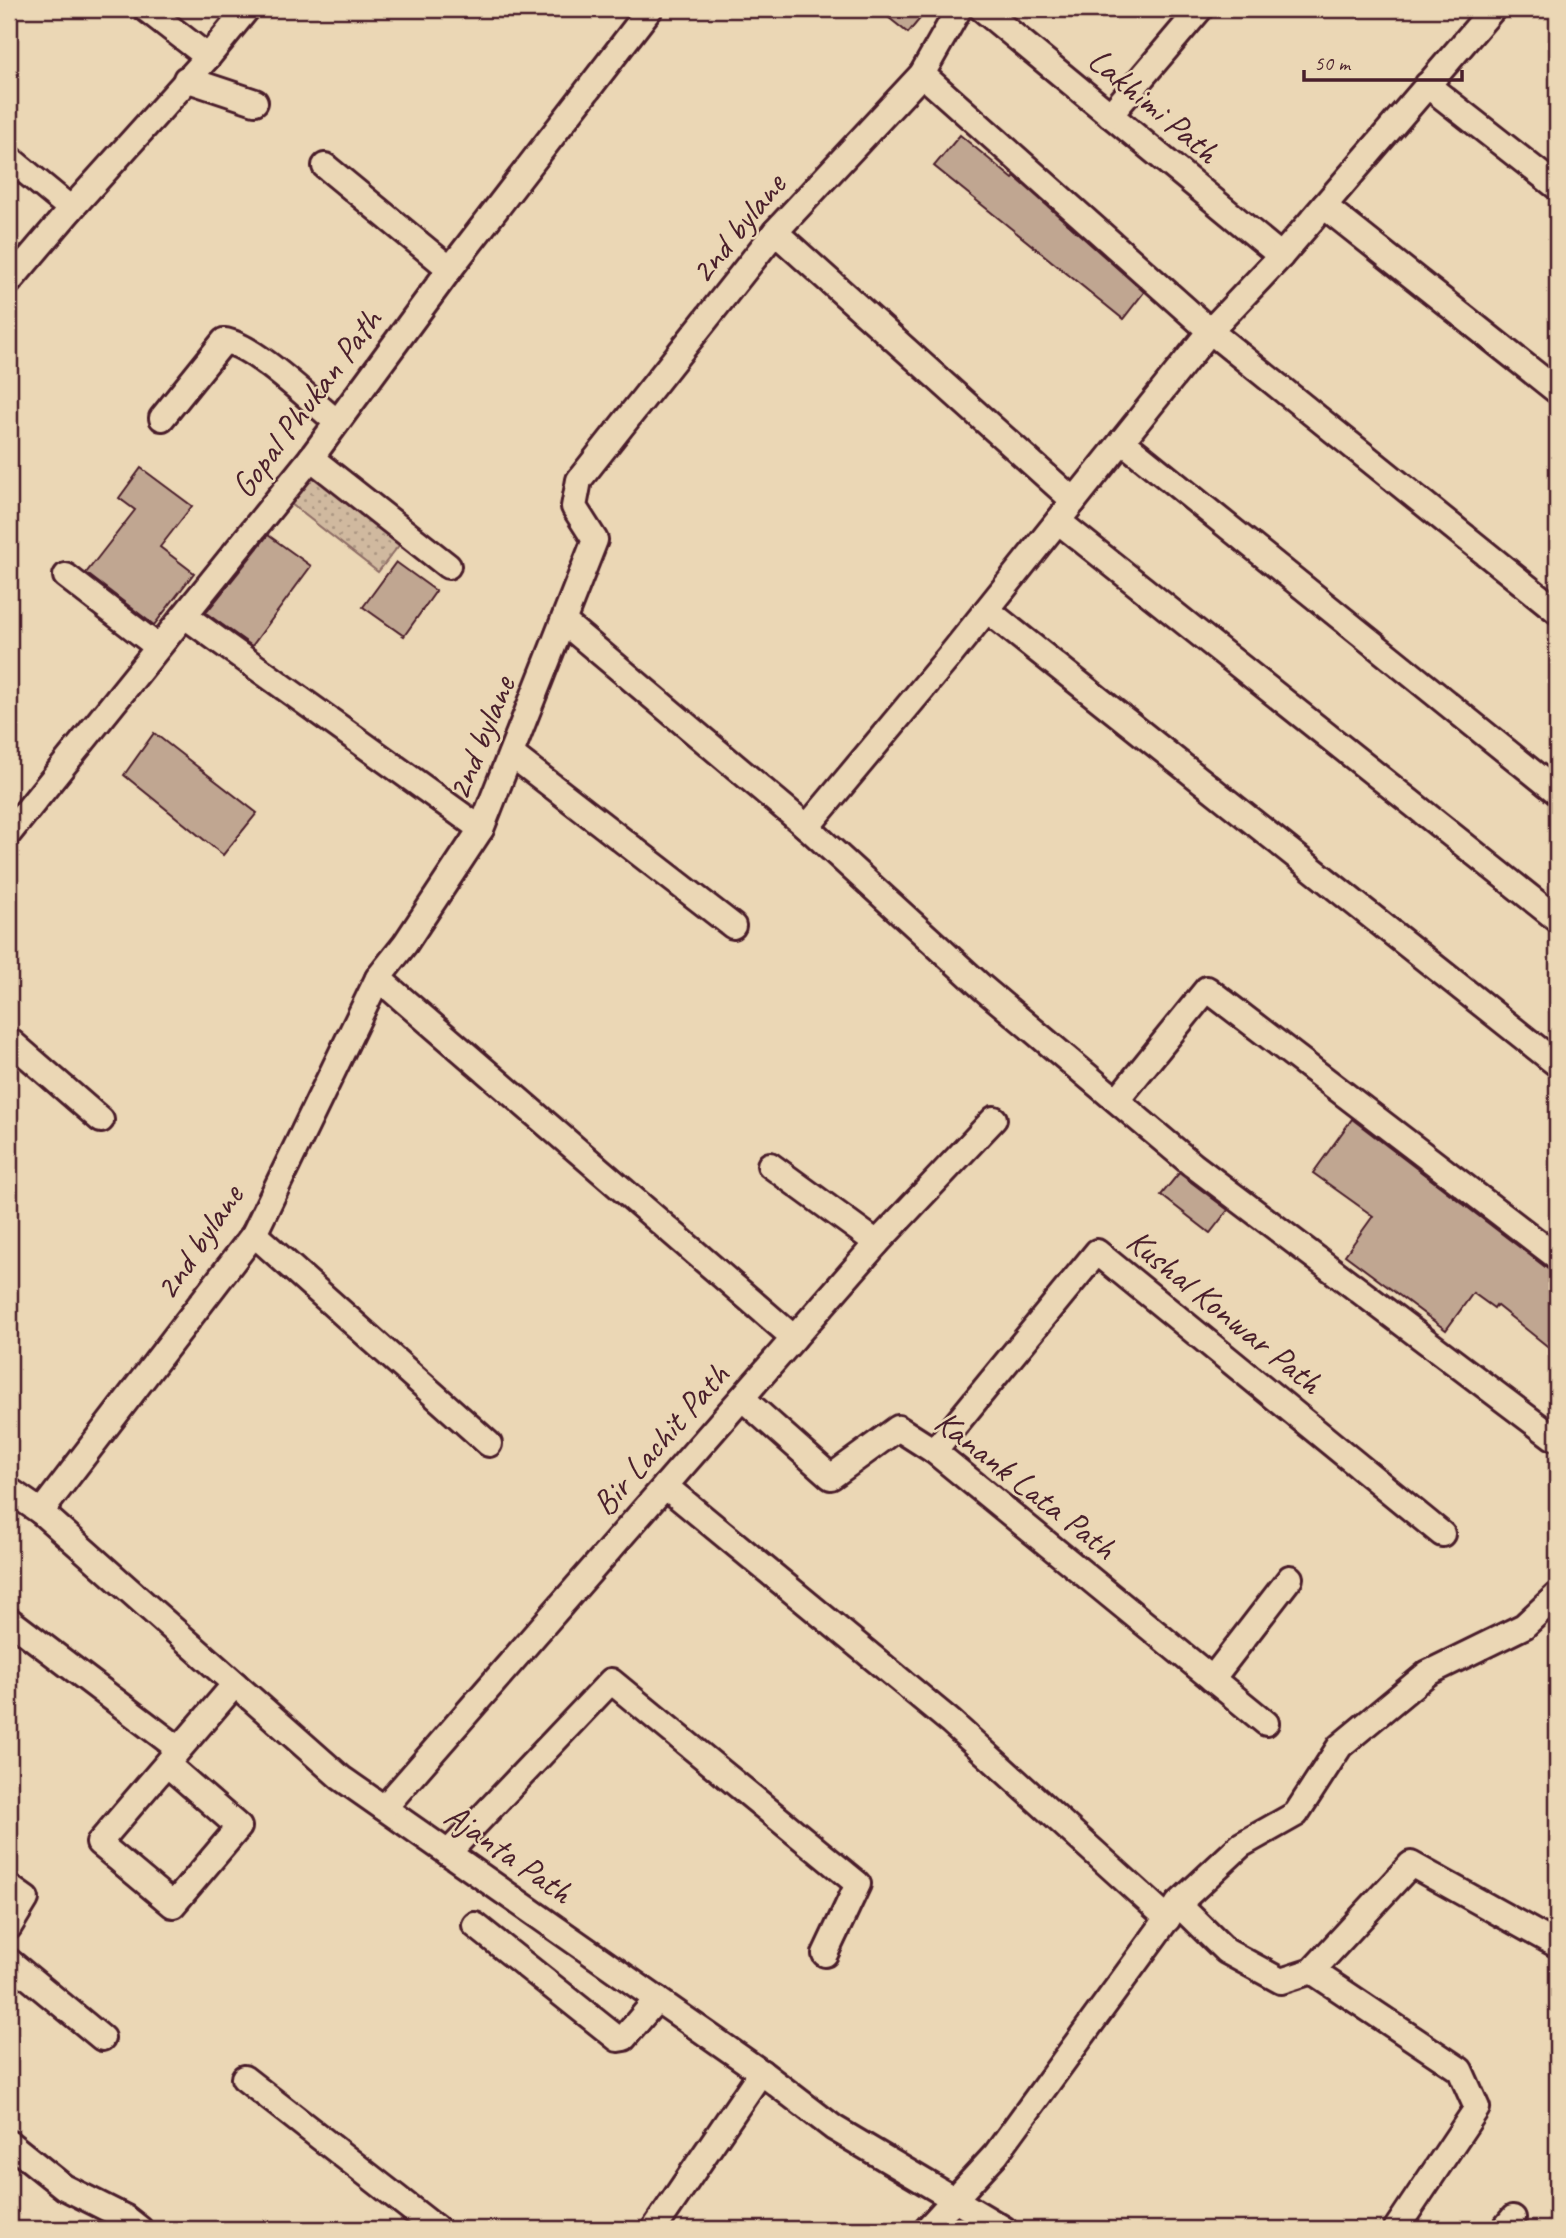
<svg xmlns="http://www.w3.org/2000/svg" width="1566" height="2238" viewBox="0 0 1566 2238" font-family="Caveat,sans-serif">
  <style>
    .grass { fill: url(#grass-dots); stroke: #8d6c65; stroke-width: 2 }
    .building { fill: #c0a691; stroke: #4a1f2b; stroke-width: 2 }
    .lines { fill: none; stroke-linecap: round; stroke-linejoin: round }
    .minor-casing { stroke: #4a1f2b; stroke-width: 30 }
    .minor { stroke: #ebd7b5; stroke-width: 24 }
    .labels { text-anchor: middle; stroke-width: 5; stroke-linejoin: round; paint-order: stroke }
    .street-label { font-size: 35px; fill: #4a1f2b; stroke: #ebd7b5 }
  </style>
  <defs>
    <pattern id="grass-dots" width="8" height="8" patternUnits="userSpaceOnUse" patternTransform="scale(1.75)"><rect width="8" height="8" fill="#d0b99f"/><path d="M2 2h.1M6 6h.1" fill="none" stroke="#ab9682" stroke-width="1.8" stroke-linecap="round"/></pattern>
  </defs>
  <rect width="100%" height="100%" fill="#ebd7b5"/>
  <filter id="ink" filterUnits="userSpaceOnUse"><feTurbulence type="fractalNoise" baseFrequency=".0143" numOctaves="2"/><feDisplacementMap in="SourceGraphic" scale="14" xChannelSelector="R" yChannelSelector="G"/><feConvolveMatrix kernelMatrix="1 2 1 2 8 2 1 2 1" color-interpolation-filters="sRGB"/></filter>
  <g filter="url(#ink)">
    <path class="grass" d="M312 467 404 539 378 572 286 500Z"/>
    <g class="building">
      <path d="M878 9H928L908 33Z"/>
      <path d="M960 135 1013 179 1015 177 1144 292 1123 319 934 166Z"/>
      <path d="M141 468 192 506 160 547 194 573 154 625 86 573 135 510 119 498Z"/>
      <path d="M268 535 311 566 252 646 206 613Z"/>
      <path d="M396 562 436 591 404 636 363 607Z"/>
      <path d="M154 733 257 813 223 855 124 775Z"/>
      <path d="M1352 1119 1548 1269 1557 1272V1354L1496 1305 1494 1308 1473 1293 1446 1330 1345 1255 1373 1216 1313 1173Z"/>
      <path d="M1179 1173 1228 1210 1210 1233 1161 1195Z"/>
    </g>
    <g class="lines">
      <defs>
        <g id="minor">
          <path d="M146 9 208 57"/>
          <path d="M982 9 1281 256"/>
          <path d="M922 74 1210 331 1557 611"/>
          <path d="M186 79 255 102"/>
          <path d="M1427 85 1557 187"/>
          <path d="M1110 115 1200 9"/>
          <path d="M9 158 71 209 9 282"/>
          <path d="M325 166 450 269"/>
          <path d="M1324 206 1557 391"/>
          <path d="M71 209 208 57 247 9"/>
          <path d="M775 232 1074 501"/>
          <path d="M162 418 224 341C253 344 312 402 337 422"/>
          <path d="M1122 441 1557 792"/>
          <path d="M311 458 448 566"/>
          <path d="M1058 521 1557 919"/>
          <path d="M66 576 158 647"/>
          <path d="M987 610 1557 1064"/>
          <path d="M185 616 481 829"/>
          <path d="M564 622 807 827 983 988 1193 1165 1553 1437"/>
          <path d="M511 754 733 926"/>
          <path d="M807 827 953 652 1210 331 1281 256 1493 9"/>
          <path d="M9 833 311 458 450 269 650 9"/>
          <path d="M378 978 794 1338"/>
          <path d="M9 1040 101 1120"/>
          <path d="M1117 1100 1207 989 1557 1257"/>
          <path d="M770 1165 877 1243"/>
          <path d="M254 1234 489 1444"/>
          <path d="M742 1398 831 1477 898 1428 934 1451 1266 1723"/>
          <path d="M934 1451 1097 1252 1442 1534"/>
          <path d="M665 1486 951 1722 1168 1919"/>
          <path d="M9 1490 41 1512 341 1778 761 2072 834 2128 1004 2229"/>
          <path d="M41 1512 254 1234 378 978 405 944 481 829 595 540 574 507 579 480 775 232 922 74 959 9"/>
          <path d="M9 1620 171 1743"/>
          <path d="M1212 1679 1290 1578"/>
          <path d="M168 1765 239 1827 173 1905 99 1843 235 1684"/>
          <path d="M384 1808 877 1243 994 1119"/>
          <path d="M448 1853 611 1681 858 1884 825 1954"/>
          <path d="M9 1887 26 1899 9 1927"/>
          <path d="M1178 1904 1226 1951 1281 1981 1312 1971 1411 1864 1557 1945"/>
          <path d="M475 1925 618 2039 624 2038 657 1999"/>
          <path d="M9 1961 102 2038"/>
          <path d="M1312 1971 1460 2070 1477 2108 1396 2229"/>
          <path d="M244 2078 437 2229"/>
          <path d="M9 2143 64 2187 126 2218 140 2229"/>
          <path d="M654 2229 761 2072"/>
          <path d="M927 2229 996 2154 1178 1904 1241 1845 1296 1814 1340 1746 1428 1673 1524 1626 1557 1595"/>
          <path d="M1504 2229 1513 2218"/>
        </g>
      </defs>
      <use href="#minor" class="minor-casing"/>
      <use href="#minor" class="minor"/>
    </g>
  </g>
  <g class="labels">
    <g class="street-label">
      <text transform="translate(1154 105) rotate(40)" y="12">Lakhimi Path</text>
      <text transform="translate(737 228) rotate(-51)" y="12">2nd bylane</text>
      <text transform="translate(306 403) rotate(-53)" y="12">Gopal Phukan Path</text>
      <text transform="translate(480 738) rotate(-68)" y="12">2nd bylane</text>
      <text transform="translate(198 1242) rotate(-56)" y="12">2nd bylane</text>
      <text transform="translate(1225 1311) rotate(39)" y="12">Kushal Konwar Path</text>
      <text transform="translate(660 1439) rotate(-49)" y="12">Bir Lachit Path</text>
      <text transform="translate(1026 1484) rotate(38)" y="12">Kanank Lata Path</text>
      <text transform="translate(509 1853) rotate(35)" y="12">Ajanta Path</text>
    </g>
  </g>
  <rect width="1566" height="2238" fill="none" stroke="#ebd7b5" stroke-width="35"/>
  <rect x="18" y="18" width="1531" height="2203" fill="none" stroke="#4a1f2b" stroke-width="2.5" filter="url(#ink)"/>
  <path d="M1304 70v10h158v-10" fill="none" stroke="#4a1f2b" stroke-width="3.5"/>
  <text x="1314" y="70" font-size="21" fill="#4a1f2b" stroke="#ebd7b5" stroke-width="5" paint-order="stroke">50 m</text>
</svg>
